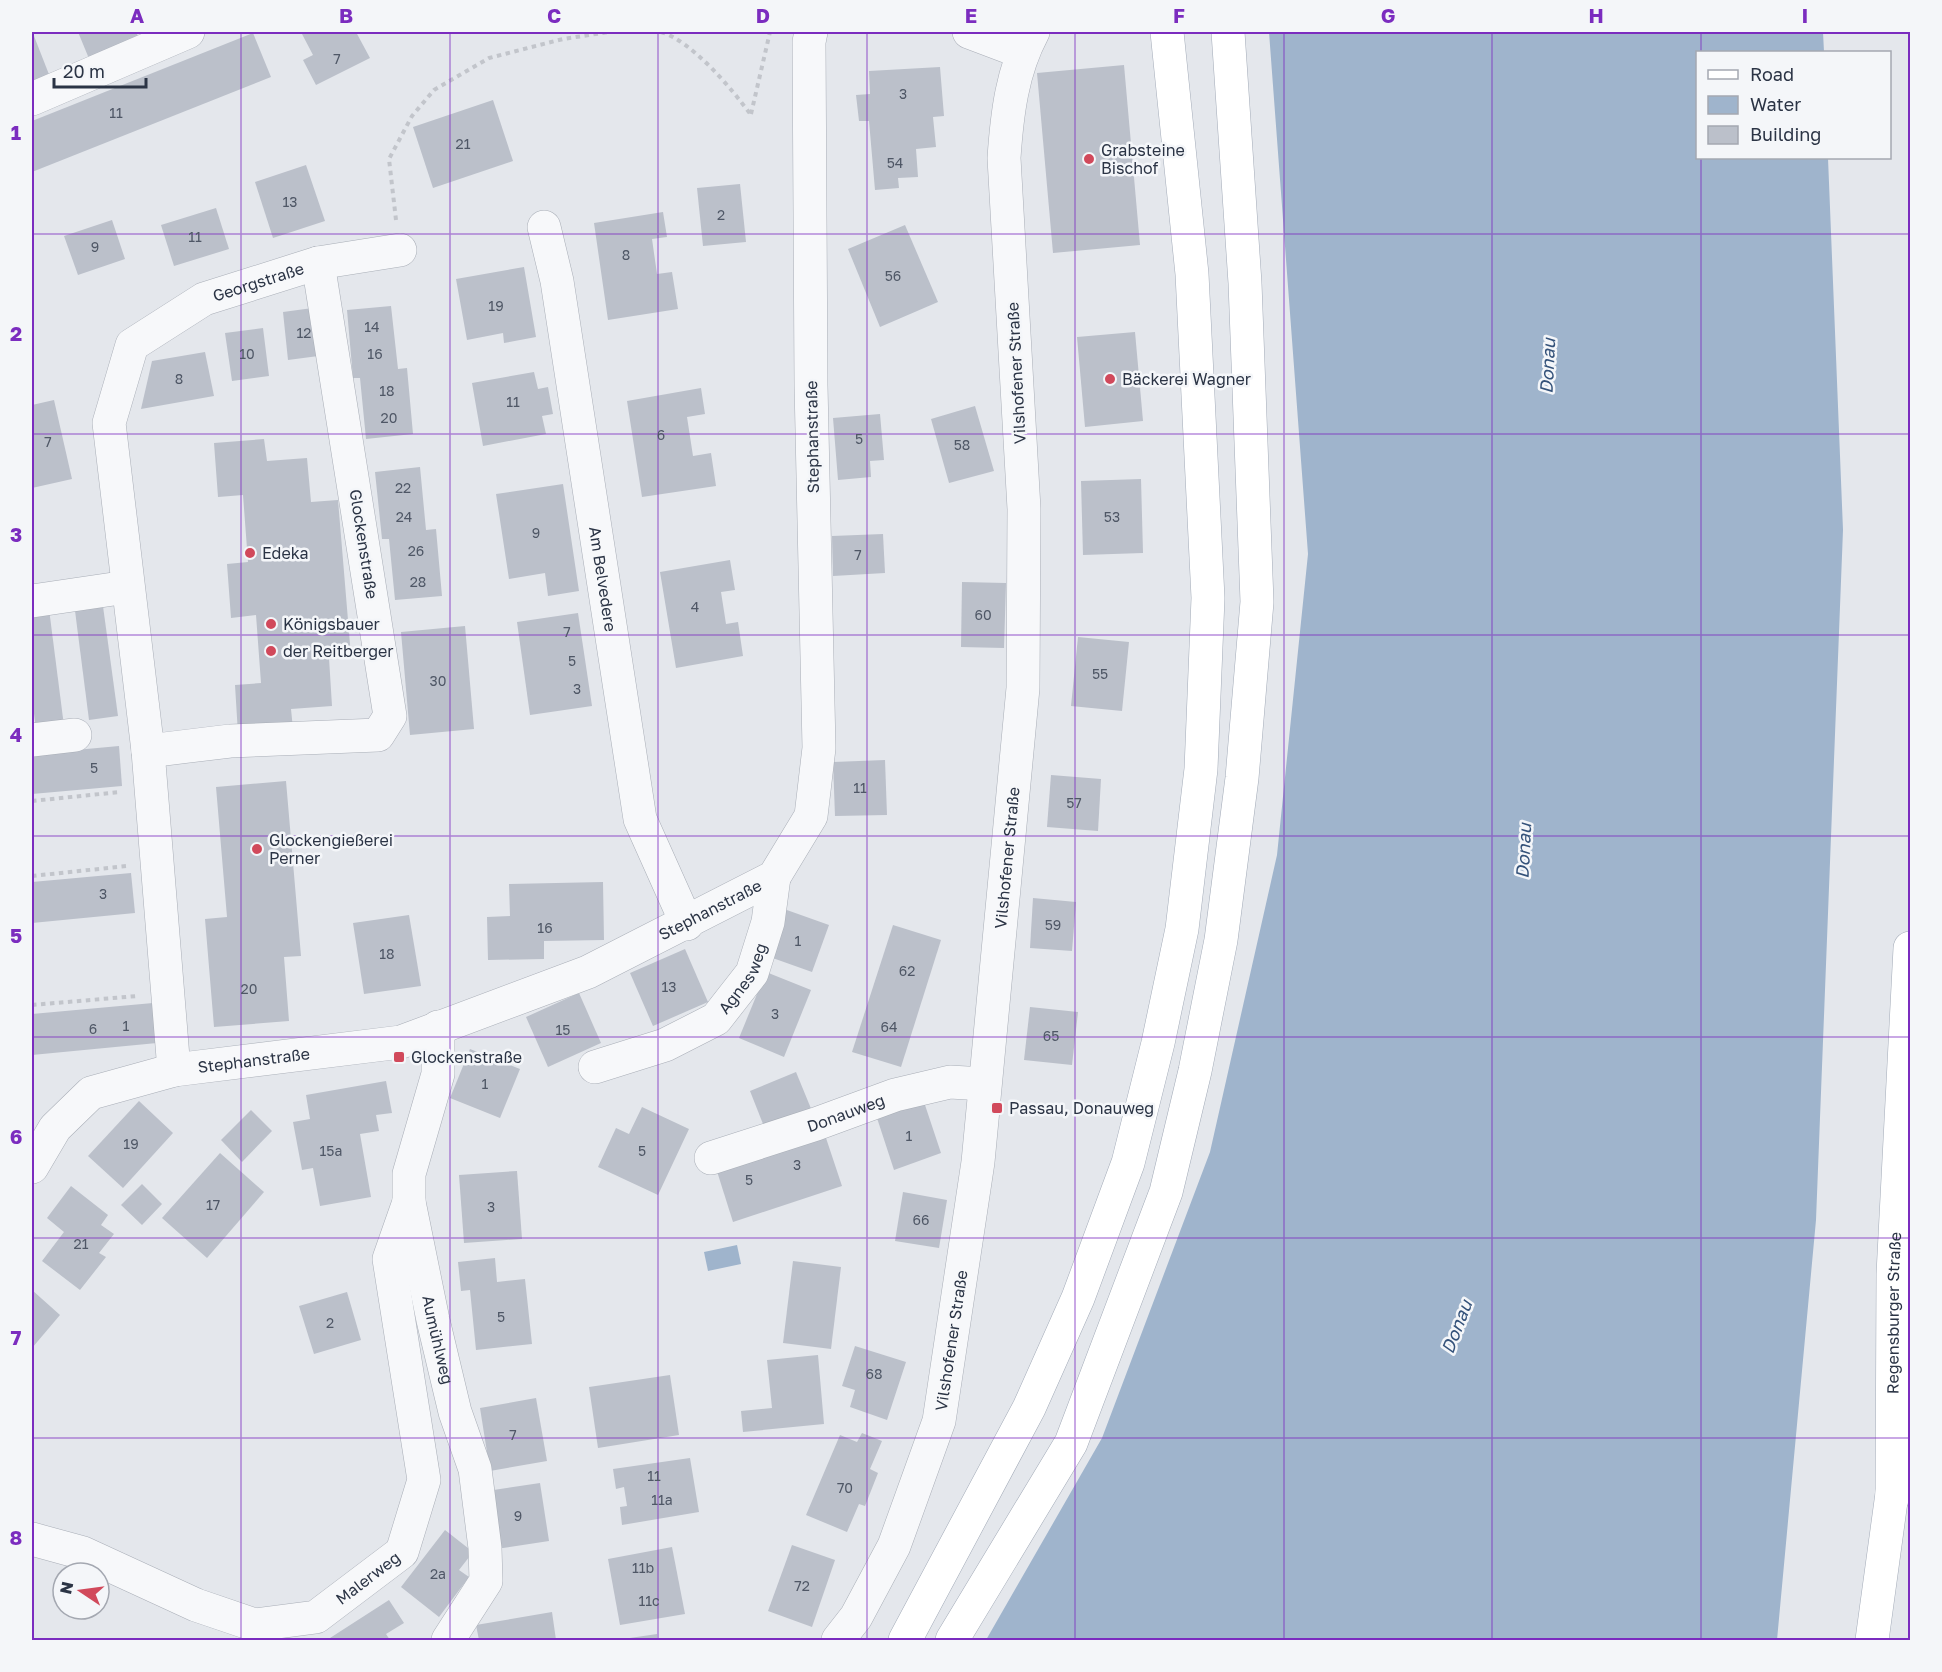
<svg xmlns="http://www.w3.org/2000/svg" width="1942" height="1672" viewBox="0 0 1942 1672" font-family="'Golos Text',sans-serif">
  <style>
    .water { fill: #9fb4cc }
    .building { fill: #bbc0ca }
    .lines { fill: none; stroke-linecap: round; stroke-linejoin: round }
    .minor-casing { stroke: #a9aeb7; stroke-width: 34 }
    .major-casing { stroke: #a3abb8; stroke-width: 34 }
    .path { stroke: #c2c5cb; stroke-width: 4; stroke-dasharray: 4.5 4.5; stroke-linecap: butt }
    .minor { stroke: #f7f8fa; stroke-width: 33 }
    .major { stroke: #fff; stroke-width: 33 }
    .grid { fill: none; stroke: #7b2cbf; stroke-width: 1.5; stroke-opacity: 0.55 }
    .poi-dot { fill: #d1495b; stroke: #f4f6f9; stroke-width: 2 }
    .labels { text-anchor: middle; stroke-width: 5; stroke-linejoin: round; paint-order: stroke }
    .number-label { font-size: 14px; fill: #4f5766 }
    .poi-label { font-size: 16px; fill: #2b3445; stroke: #f4f6f9; text-anchor: start }
    .street-label { font-size: 16px; fill: #2b3445; stroke: #f4f6f9 }
    .water-label { font-size: 18px; font-style: italic; fill: #34527a; stroke: #f4f6f9 }
    .neatline { fill: none; stroke: #7b2cbf; stroke-width: 2 }
    .grid-label { font-size: 20px; text-anchor: middle; font-weight: bold; fill: #7b2cbf }
  </style>
  <rect width="100%" height="100%" fill="#e4e7ec"/>
  <g class="water">
    <path d="M1269 32H1823L1824 52H1698V158H1828L1843 530 1816 1220 1777 1640H986L1102 1438 1210 1152 1277 855 1308 554Z"/>
    <path d="M737 1245 741 1264 708 1271 704 1252Z"/>
  </g>
  <g class="building">
    <path d="M78 32H136L140 40 90 61Z"/>
    <path d="M308 32H356L370 58 316 85 303 60 313 55 302 34Z"/>
    <path d="M253 33 271 77 32 172V121Z"/>
    <path d="M34 36 50 77 32 84V37Z"/>
    <path d="M1124 65 1140 245 1053 253 1037 73Z"/>
    <path d="M940 67 944 116 933 117 936 147 916 149 918 177 898 178 899 188 875 190 869 121H859L856 95 870 94 869 71Z"/>
    <path d="M493 100 513 161 433 188 413 127Z"/>
    <path d="M306 165 325 221 273 238 255 182Z"/>
    <path d="M740 184 746 242 703 246 697 188Z"/>
    <path d="M216 208 229 249 174 266 161 225Z"/>
    <path d="M663 212 667 237 652 239 657 274 672 272 678 309 608 320 594 223Z"/>
    <path d="M112 220 125 259 78 275 64 236Z"/>
    <path d="M905 225 938 302 880 327 848 249Z"/>
    <path d="M524 267 536 337 504 343 503 333 467 340 456 279Z"/>
    <path d="M391 306 398 369 407 368 413 434 366 439 360 378H353L347 310Z"/>
    <path d="M320 307 326 355 288 360 283 312Z"/>
    <path d="M263 328 269 376 232 381 225 333Z"/>
    <path d="M1135 332 1143 421 1085 427 1077 337Z"/>
    <path d="M205 352 214 396 141 409 152 361Z"/>
    <path d="M534 372 538 389 548 387 553 414 542 416 546 434 483 446 472 383Z"/>
    <path d="M701 388 705 414 687 417 693 456 711 453 716 486 642 497 627 401Z"/>
    <path d="M54 400 72 479 32 488V405Z"/>
    <path d="M975 406 994 471 949 483 931 419Z"/>
    <path d="M880 414 884 460 870 461 871 477 838 480 833 418Z"/>
    <path d="M264 439 267 461 307 458 311 502 338 500 351 656 329 658 332 706 291 709 293 729 238 734 235 685 261 683 256 615 231 618 227 564 248 562 243 495 218 497 214 443Z"/>
    <path d="M420 467 426 530 436 529 442 596 395 600 389 539H382L375 472Z"/>
    <path d="M1141 479 1143 553 1083 555 1081 481Z"/>
    <path d="M563 484 579 591 548 596 545 573 509 579 496 494Z"/>
    <path d="M883 534 885 573 833 576 832 536Z"/>
    <path d="M730 560 735 590 721 592 726 624 738 622 743 656 676 668 660 572Z"/>
    <path d="M962 582 1006 583 1004 648 961 647Z"/>
    <path d="M102 599 118 716 89 720 74 603Z"/>
    <path d="M49 609 64 726 36 730 32 697V611Z"/>
    <path d="M578 613 592 706 530 715 517 622Z"/>
    <path d="M465 626 474 729 410 735 401 632Z"/>
    <path d="M1078 637 1129 642 1122 711 1071 706Z"/>
    <path d="M119 746 122 786 32 794V754Z"/>
    <path d="M885 760 887 815 835 816 833 762Z"/>
    <path d="M1051 775 1101 779 1098 831 1047 827Z"/>
    <path d="M286 781 301 956 284 957 289 1021 214 1027 205 919 227 917 216 787Z"/>
    <path d="M131 873 135 913 32 923V882Z"/>
    <path d="M603 882 604 940 544 941V959L488 960 487 917 510 916 509 884Z"/>
    <path d="M1033 898 1076 902 1072 951 1030 948Z"/>
    <path d="M784 909 829 925 812 972 767 956Z"/>
    <path d="M409 915 421 986 364 994 353 923Z"/>
    <path d="M893 925 941 940 901 1067 852 1052Z"/>
    <path d="M685 949 708 1002 653 1026 630 973Z"/>
    <path d="M766 972 811 990 784 1057 739 1038Z"/>
    <path d="M579 993 601 1043 548 1067 526 1017Z"/>
    <path d="M153 1003 157 1043 32 1055V1014Z"/>
    <path d="M1030 1007 1078 1012 1072 1065 1024 1060Z"/>
    <path d="M470 1049 520 1069 500 1118 450 1098Z"/>
    <path d="M796 1072 812 1111 765 1129 750 1091Z"/>
    <path d="M386 1081 392 1113 376 1115 379 1131 360 1134 371 1197 320 1206 313 1168 302 1170 293 1122 310 1119 306 1095Z"/>
    <path d="M139 1101 173 1133 123 1188 88 1156Z"/>
    <path d="M924 1102 941 1153 894 1170 877 1118Z"/>
    <path d="M642 1107 689 1129 658 1195 598 1167 616 1128 629 1134Z"/>
    <path d="M251 1110 272 1131 242 1162 221 1140Z"/>
    <path d="M823 1129 842 1186 733 1222 715 1165Z"/>
    <path d="M220 1153 264 1192 207 1258 162 1218Z"/>
    <path d="M517 1171 522 1239 464 1243 459 1175Z"/>
    <path d="M142 1184 162 1204 142 1225 121 1205Z"/>
    <path d="M71 1186 108 1215 101 1225 114 1234 99 1253 106 1257 80 1290 42 1261 64 1232 47 1218Z"/>
    <path d="M903 1192 947 1200 939 1248 895 1241Z"/>
    <path d="M495 1258 497 1282 525 1279 532 1344 476 1350 470 1290 461 1291 458 1262Z"/>
    <path d="M793 1261 841 1267 831 1349 783 1343Z"/>
    <path d="M32 1290 60 1315 32 1348Z"/>
    <path d="M347 1292 361 1340 314 1354 299 1306Z"/>
    <path d="M855 1346 906 1362 887 1420 850 1407 855 1390 842 1386Z"/>
    <path d="M818 1355 824 1424 743 1432 741 1411 772 1408 767 1360Z"/>
    <path d="M670 1375 679 1435 598 1448 589 1387Z"/>
    <path d="M536 1398 547 1461 490 1471 480 1408Z"/>
    <path d="M862 1433 882 1441 870 1469 878 1473 865 1506 859 1504 847 1532 806 1515 840 1435 857 1442Z"/>
    <path d="M690 1458 699 1512 622 1525 620 1507 627 1506 624 1487 616 1489 613 1469Z"/>
    <path d="M540 1483 549 1541 496 1549 487 1491Z"/>
    <path d="M445 1530 473 1552 459 1570 469 1577 439 1617 401 1587Z"/>
    <path d="M792 1545 835 1560 812 1627 768 1611Z"/>
    <path d="M672 1547 685 1614 620 1625 608 1559Z"/>
    <path d="M389 1600 404 1623 386 1634 390 1640H332L330 1638Z"/>
    <path d="M552 1612 556 1640H479L476 1625Z"/>
    <path d="M657 1634V1640H623V1639Z"/>
  </g>
  <g class="lines">
    <defs>
      <g id="minor">
        <path d="M969 32 1022 52"/>
        <path d="M32 99 188 32"/>
        <path id="s1" d="M544 227 557 281 640 819 687 924"/>
        <path d="M32 601 127 587"/>
        <path d="M32 740 75 735"/>
        <path d="M148 751 230 741 378 735 390 716 318 263"/>
        <path id="s2" d="M438 1027V1074L409 1174V1202L433 1320 455 1412 475 1469 485 1548 486 1581 448 1640"/>
        <path id="s3" d="M595 1067 665 1045 716 1019 752 973 768 922 774 877"/>
        <path id="s4" d="M174 1070 148 751 109 423 132 345 204 299 318 263 400 250"/>
        <path id="s5" d="M711 1158 816 1124 895 1095 950 1082 984 1084"/>
        <path id="s6" d="M32 1167 55 1128 91 1093 174 1070 401 1042 588 972 774 877 811 816 819 748 811 385 809 42 811 32"/>
        <path id="s7" d="M32 1539 83 1553 196 1605 255 1625 316 1617 402 1552 424 1480 389 1259 409 1202"/>
        <path id="s8" d="M838 1640 856 1617 894 1546 939 1421 978 1162 1023 688 1024 509 1004 158C1007 114 1012 71 1033 32"/>
      </g>
      <g id="major">
        <path id="s9" d="M1892 1499 1893 1274 1910 948"/>
        <path d="M905 1640 1029 1408 1078 1298 1128 1163 1158 1043 1182 929 1201 769 1208 598 1192 274 1167 32"/>
        <path d="M952 1640 1071 1443 1166 1192 1195 1071 1221 940 1242 778 1257 602 1245 283 1228 32"/>
        <path d="M1872 1640 1894 1479"/>
      </g>
    </defs>
    <use href="#minor" class="minor-casing"/>
    <use href="#major" class="major-casing"/>
    <g class="path">
      <path d="M661 32C692 41 732 89 751 115"/>
      <path d="M751 114 770 32"/>
      <path d="M396 220 389 159 412 116 434 90 489 58 563 39 609 32"/>
      <path d="M32 801 120 792"/>
      <path d="M32 876 127 866"/>
      <path d="M32 1005 137 996"/>
    </g>
    <use href="#minor" class="minor"/>
    <use href="#major" class="major"/>
  </g>
  <path class="grid" d="M241 32V1640M450 32V1640M658 32V1640M867 32V1640M1075 32V1640M1284 32V1640M1492 32V1640M1701 32V52M1701 158V1640M32 234H1910M32 434H1910M32 635H1910M32 836H1910M32 1037H1910M32 1238H1910M32 1438H1910"/>
  <g class="poi-dot">
    <circle cx="1089" cy="159" r="6"/>
    <circle cx="1110" cy="379" r="6"/>
    <circle cx="250" cy="553" r="6"/>
    <circle cx="271" cy="624" r="6"/>
    <circle cx="271" cy="651" r="6"/>
    <circle cx="257" cy="849" r="6"/>
    <rect x="393" y="1051" width="12" height="12" rx="3"/>
    <rect x="991" y="1102" width="12" height="12" rx="3"/>
  </g>
  <g class="labels">
    <g class="number-label">
      <text x="337" y="64">7</text>
      <text x="903" y="99">3</text>
      <text x="116" y="118">11</text>
      <text x="463" y="149">21</text>
      <text x="895" y="168">54</text>
      <text x="290" y="207">13</text>
      <text x="721" y="220">2</text>
      <text x="195" y="242">11</text>
      <text x="95" y="252">9</text>
      <text x="626" y="260">8</text>
      <text x="893" y="281">56</text>
      <text x="496" y="311">19</text>
      <text x="372" y="332">14</text>
      <text x="304" y="338">12</text>
      <text x="247" y="359">10</text>
      <text x="375" y="359">16</text>
      <text x="179" y="384">8</text>
      <text x="387" y="396">18</text>
      <text x="513" y="407">11</text>
      <text x="389" y="423">20</text>
      <text x="661" y="440">6</text>
      <text x="859" y="444">5</text>
      <text x="48" y="447">7</text>
      <text x="962" y="450">58</text>
      <text x="403" y="493">22</text>
      <text x="404" y="522">24</text>
      <text x="1112" y="522">53</text>
      <text x="536" y="538">9</text>
      <text x="416" y="556">26</text>
      <text x="858" y="560">7</text>
      <text x="418" y="587">28</text>
      <text x="695" y="612">4</text>
      <text x="983" y="620">60</text>
      <text x="567" y="637">7</text>
      <text x="572" y="666">5</text>
      <text x="1100" y="679">55</text>
      <text x="438" y="686">30</text>
      <text x="577" y="694">3</text>
      <text x="94" y="773">5</text>
      <text x="860" y="793">11</text>
      <text x="1074" y="808">57</text>
      <text x="103" y="899">3</text>
      <text x="1053" y="930">59</text>
      <text x="545" y="933">16</text>
      <text x="798" y="946">1</text>
      <text x="387" y="959">18</text>
      <text x="907" y="976">62</text>
      <text x="669" y="992">13</text>
      <text x="249" y="994">20</text>
      <text x="775" y="1019">3</text>
      <text x="126" y="1031">1</text>
      <text x="889" y="1032">64</text>
      <text x="93" y="1034">6</text>
      <text x="563" y="1035">15</text>
      <text x="1051" y="1041">65</text>
      <text x="485" y="1089">1</text>
      <text x="909" y="1141">1</text>
      <text x="131" y="1149">19</text>
      <text x="331" y="1156">15a</text>
      <text x="642" y="1156">5</text>
      <text x="797" y="1170">3</text>
      <text x="749" y="1185">5</text>
      <text x="213" y="1210">17</text>
      <text x="491" y="1212">3</text>
      <text x="921" y="1225">66</text>
      <text x="81" y="1249">21</text>
      <text x="501" y="1322">5</text>
      <text x="330" y="1328">2</text>
      <text x="874" y="1379">68</text>
      <text x="513" y="1440">7</text>
      <text x="654" y="1481">11</text>
      <text x="845" y="1493">70</text>
      <text x="662" y="1505">11a</text>
      <text x="518" y="1521">9</text>
      <text x="643" y="1573">11b</text>
      <text x="438" y="1579">2a</text>
      <text x="802" y="1591">72</text>
      <text x="649" y="1606">11c</text>
    </g>
    <g class="poi-label">
      <text x="1101" y="156">Grabsteine<tspan x="1101" dy="18">Bischof</tspan></text>
      <text x="1122" y="385">Bäckerei Wagner</text>
      <text x="262" y="559">Edeka</text>
      <text x="283" y="630">Königsbauer</text>
      <text x="283" y="657">der Reitberger</text>
      <text x="269" y="846">Glockengießerei<tspan x="269" dy="18">Perner</tspan></text>
      <text x="411" y="1063">Glockenstraße</text>
      <text x="1009" y="1114">Passau, Donauweg</text>
    </g>
    <g class="street-label">
      <text dy="6" stroke="none"><textPath href="#s4" startOffset="874">Georgstraße</textPath></text>
      <text transform="translate(1016 373) rotate(-93)" y="6">Vilshofener Straße</text>
      <text transform="translate(812 437) rotate(-91)" y="6">Stephanstraße</text>
      <text transform="translate(364 544) rotate(81)" y="6">Glockenstraße</text>
      <text dy="6" stroke="none"><textPath href="#s1" startOffset="357">Am Belvedere</textPath></text>
      <text dy="6" stroke="none"><textPath href="#s8" startOffset="810">Vilshofener Straße</textPath></text>
      <text dy="6" stroke="none"><textPath href="#s6" startOffset="747">Stephanstraße</textPath></text>
      <text dy="6" stroke="none"><textPath href="#s3" startOffset="180">Agnesweg</textPath></text>
      <text dy="6" stroke="none"><textPath href="#s6" startOffset="262">Stephanstraße</textPath></text>
      <text dy="6" stroke="none"><textPath href="#s5" startOffset="142">Donauweg</textPath></text>
      <text dy="6" stroke="none"><textPath href="#s9" startOffset="186">Regensburger Straße</textPath></text>
      <text dy="6" stroke="none"><textPath href="#s2" startOffset="320">Aumühlweg</textPath></text>
      <text dy="6" stroke="none"><textPath href="#s8" startOffset="324">Vilshofener Straße</textPath></text>
      <text dy="6" stroke="none"><textPath href="#s7" startOffset="366">Malerweg</textPath></text>
    </g>
    <g class="water-label">
      <text transform="translate(1548 366) rotate(-87)" y="6">Donau</text>
      <text transform="translate(1524 851) rotate(-87)" y="6">Donau</text>
      <text transform="translate(1457 1327) rotate(-69)" y="6">Donau</text>
    </g>
  </g>
  <rect width="1942" height="1672" fill="none" stroke="#f4f6f9" stroke-width="66"/>
  <rect x="1696" y="51" width="195" height="108" fill="#f4f6f9" stroke="#a4a8b1" stroke-width="1.5"/>
  <rect x="1708" y="70" width="30" height="9" fill="#ffffff" stroke="#a4a8b1" stroke-width="1.5"/>
  <text x="1750" y="81" font-size="18" fill="#2b3445">Road</text>
  <rect x="1708" y="96" width="30" height="18" fill="#9fb4cc" stroke="#a4a8b1" stroke-width="1.5"/>
  <text x="1750" y="111" font-size="18" fill="#2b3445">Water</text>
  <rect x="1708" y="126" width="30" height="18" fill="#bbc0ca" stroke="#a4a8b1" stroke-width="1.5"/>
  <text x="1750" y="141" font-size="18" fill="#2b3445">Building</text>
  <g transform="translate(81 1591) rotate(283)"><circle r="28" fill="#f4f6f9" stroke="#a4a8b1" stroke-width="1.5"/>
  <path d="M0-4.5L10 22L0 15L-10 22Z" fill="#d1495b"/>
  <text y="-9" font-size="16" font-weight="bold" text-anchor="middle" fill="#2b3445">N</text>
  </g>
  <path d="M54 78v9h92v-9" fill="none" stroke="#2b3445" stroke-width="3"/>
  <text x="63" y="78" font-size="18" fill="#2b3445" stroke="#f4f6f9" stroke-width="4.5" paint-order="stroke">20 m</text>
  <rect x="33" y="33" width="1876" height="1606" class="neatline"/>
  <g class="grid-label">
    <text x="137" y="23">A</text>
    <text x="346" y="23">B</text>
    <text x="554" y="23">C</text>
    <text x="763" y="23">D</text>
    <text x="971" y="23">E</text>
    <text x="1179" y="23">F</text>
    <text x="1388" y="23">G</text>
    <text x="1596" y="23">H</text>
    <text x="1805" y="23">I</text>
    <text x="16" y="140">1</text>
    <text x="16" y="341">2</text>
    <text x="16" y="542">3</text>
    <text x="16" y="742">4</text>
    <text x="16" y="943">5</text>
    <text x="16" y="1144">6</text>
    <text x="16" y="1345">7</text>
    <text x="16" y="1545">8</text>
  </g>
</svg>
